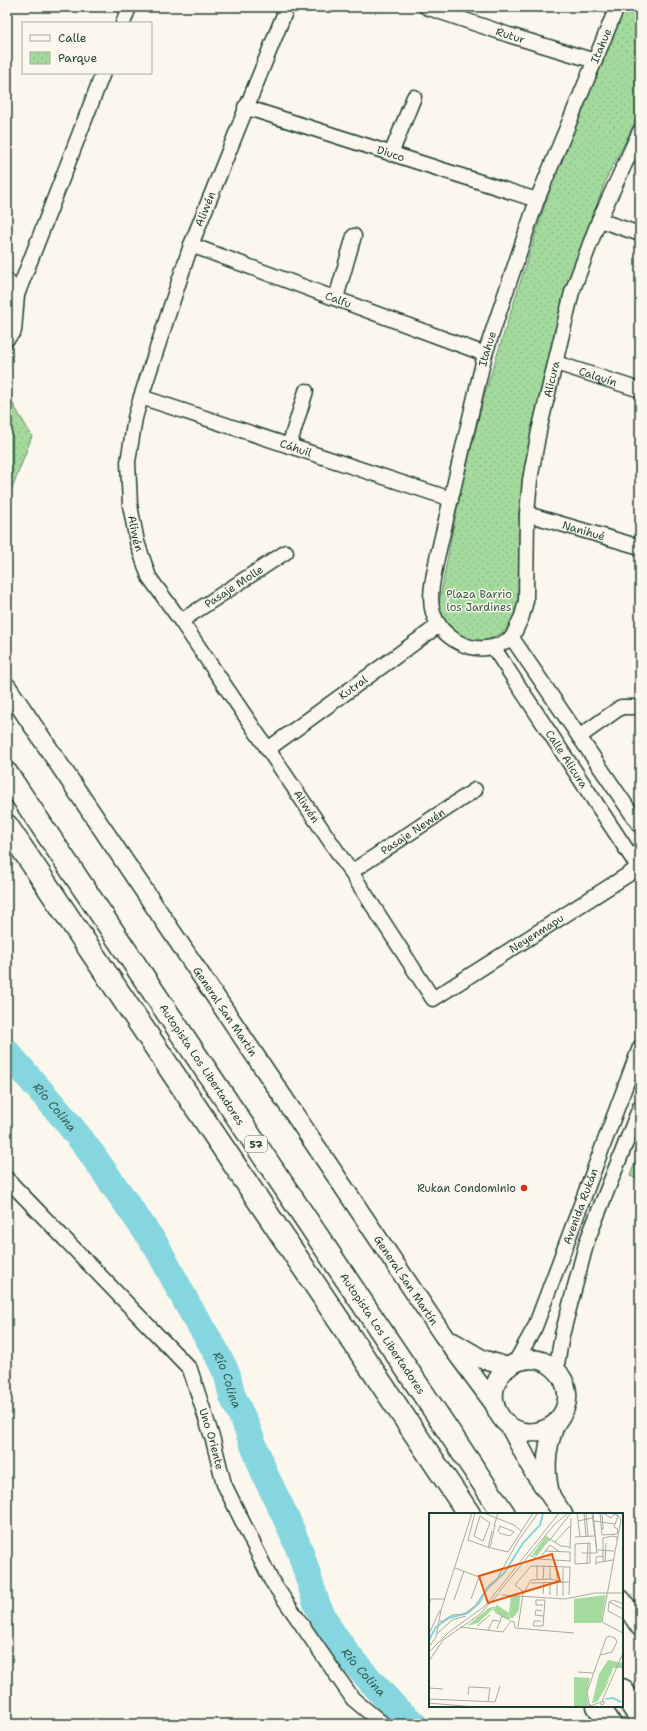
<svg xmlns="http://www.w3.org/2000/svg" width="647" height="1731" viewBox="0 0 647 1731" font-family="'Shantell Sans',sans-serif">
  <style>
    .green { fill: #a4da9d; stroke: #628c68 }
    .park { fill: url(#park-dots); stroke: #628c68 }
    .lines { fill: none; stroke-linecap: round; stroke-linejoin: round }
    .river { stroke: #85d6de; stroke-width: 27 }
    .minor-casing { stroke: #1f3d34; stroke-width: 17 }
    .tertiary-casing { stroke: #1f3d34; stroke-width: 21 }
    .motorway-casing { stroke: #1f3d34; stroke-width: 25 }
    .minor { stroke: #fbf7ec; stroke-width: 14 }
    .tertiary { stroke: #fbf7ec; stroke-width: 18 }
    .motorway { stroke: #fbf7ec; stroke-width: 22 }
    .poi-dot { fill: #c8321e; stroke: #fbf7ec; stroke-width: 1.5 }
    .labels { text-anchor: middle; stroke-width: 3; stroke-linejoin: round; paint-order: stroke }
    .shield { fill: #fbf7ec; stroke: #61756b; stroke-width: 1 }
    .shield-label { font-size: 10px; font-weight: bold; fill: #1f3d34 }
    .street-label { font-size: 11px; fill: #1f3d34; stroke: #fbf7ec }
    .park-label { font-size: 11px; fill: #3a5c49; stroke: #fbf7ec }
    .poi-label { font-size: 11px; fill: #1f3d34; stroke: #fbf7ec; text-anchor: end }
    .water-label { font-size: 12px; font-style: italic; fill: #335c56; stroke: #fbf7ec }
    .inset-river { fill: none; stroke: #85d6de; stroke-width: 2 }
    .inset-road { fill: none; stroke: #a3ada2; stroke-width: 1 }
    .view { fill: #e8590c; fill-opacity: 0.15; stroke: #e8590c; stroke-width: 2 }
    .inset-edge { fill: none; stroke: #1f3d34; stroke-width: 2 }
  </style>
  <defs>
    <pattern id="park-dots" width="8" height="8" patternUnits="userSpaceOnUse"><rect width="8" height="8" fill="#a4da9d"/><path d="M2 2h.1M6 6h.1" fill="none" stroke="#8dbc88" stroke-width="1.8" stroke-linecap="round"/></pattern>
  </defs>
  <rect width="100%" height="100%" fill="#fbf7ec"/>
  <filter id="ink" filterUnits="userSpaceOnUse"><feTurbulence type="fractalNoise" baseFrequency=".025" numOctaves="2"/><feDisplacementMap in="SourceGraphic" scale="8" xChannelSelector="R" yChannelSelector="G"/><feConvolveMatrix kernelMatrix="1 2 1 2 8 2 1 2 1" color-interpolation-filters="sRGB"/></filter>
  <g filter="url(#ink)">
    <path class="green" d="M640 1149V1180L630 1176Z"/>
    <g class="park">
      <path d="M618 7H640V113L606 179 564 298 524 479 519 535 518 606 512 619 505 631 486 641H467L445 627 438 609 459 496 485 393 577 104Z"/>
      <path d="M7 394 32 436 7 502Z"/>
    </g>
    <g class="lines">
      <path class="river" id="s1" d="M7 1052 64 1118 89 1150 157 1247 189 1307 215 1350 227 1374 232 1395 245 1423 266 1477 287 1520 300 1551 317 1605 330 1630 351 1659 398 1711 414 1724"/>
      <defs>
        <g id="minor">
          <path id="s2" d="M287 7 191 245 141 397 135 418 128 462 130 505 137 542 149 577 181 621 351 872 433 999 640 867"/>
          <path id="s3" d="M426 7 509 35 595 61"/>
          <path d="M123 23 129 7"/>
          <path id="s4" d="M245 107 537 200"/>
          <path d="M391 154 414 97"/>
          <path d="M599 220 640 234"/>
          <path id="s5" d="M191 245 485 354"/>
          <path d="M7 280 17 295 14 331 7 339"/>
          <path d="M336 298 354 236"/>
          <path d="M7 309 17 295 103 73"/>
          <path id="s6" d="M556 363 640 390"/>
          <path id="s7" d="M141 397 451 499"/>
          <path d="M289 446 306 391"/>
          <path id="s8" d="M527 514 640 547"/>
          <path id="s9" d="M181 621 286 552"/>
          <path id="s10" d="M512 638C506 641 499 646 492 647 468 653 441 637 433 613 428 596 434 575 437 558L485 354 537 200 617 7"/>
          <path id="s11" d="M512 638 522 616 526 601 527 514 530 480 539 431 572 292 599 220 640 131"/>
          <path d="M512 638 640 826"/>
          <path id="s12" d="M493 647 640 870"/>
          <path d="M579 737 621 707H640"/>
          <path id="s13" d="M268 749 439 625"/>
          <path id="s14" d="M351 872 475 790"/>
          <path id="s15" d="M7 1179 190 1369 213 1440 224 1484 271 1580 353 1699 383 1724"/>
          <path id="s16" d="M515 1363 535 1327 640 1047"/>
          <path d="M556 1370 562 1335 587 1241 640 1107"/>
        </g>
        <g id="tertiary">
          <path id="s17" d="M7 687 443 1335 495 1405"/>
          <path d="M453 1342 482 1359 508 1367"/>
          <path d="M510 1427 533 1471 563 1514"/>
          <path d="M551 1497C546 1479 545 1462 549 1444 551 1437 553 1429 556 1423 559 1418 563 1414 565 1408 572 1389 561 1368 542 1361 533 1358 522 1359 513 1364 469 1390 508 1457 556 1423"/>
          <path d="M622 1600 640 1627"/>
        </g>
        <g id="motorway">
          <path id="s18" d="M7 774 504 1514"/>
          <path d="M7 826 469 1514"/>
          <path d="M622 1690 640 1717"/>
          <path d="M598 1706 610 1724"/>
        </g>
      </defs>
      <use href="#minor" class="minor-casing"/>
      <use href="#tertiary" class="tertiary-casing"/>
      <use href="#motorway" class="motorway-casing"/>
      <use href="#minor" class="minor"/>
      <use href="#tertiary" class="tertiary"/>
      <use href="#motorway" class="motorway"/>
    </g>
  </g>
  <circle class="poi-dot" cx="524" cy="1188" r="4"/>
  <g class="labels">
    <rect class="shield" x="245" y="1136" width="22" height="16" rx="3"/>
    <g class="shield-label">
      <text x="256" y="1148">57</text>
    </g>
    <g class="street-label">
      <text dy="4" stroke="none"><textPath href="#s3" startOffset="89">Rutur</textPath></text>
      <text dy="4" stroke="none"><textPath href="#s10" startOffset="691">Itahue</textPath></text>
      <text dy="4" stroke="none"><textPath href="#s4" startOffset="153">Diuco</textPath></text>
      <text transform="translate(205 209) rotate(-68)" y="4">Aliwén</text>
      <text dy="4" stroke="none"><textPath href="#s5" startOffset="157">Calfu</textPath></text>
      <text dy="4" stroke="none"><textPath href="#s10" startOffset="367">Itahue</textPath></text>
      <text dy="4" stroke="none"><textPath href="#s6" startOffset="44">Calquín</textPath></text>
      <text dy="4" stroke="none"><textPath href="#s11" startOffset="264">Alicura</textPath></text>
      <text dy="4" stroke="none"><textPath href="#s7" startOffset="163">Cáhuil</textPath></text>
      <text dy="4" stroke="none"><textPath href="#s8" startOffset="59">Nanihué</textPath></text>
      <text dy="4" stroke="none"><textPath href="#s2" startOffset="555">Aliwén</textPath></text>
      <text dy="4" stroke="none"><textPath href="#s9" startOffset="63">Pasaje Molle</textPath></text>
      <text dy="4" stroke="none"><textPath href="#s13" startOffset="105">Kutral</textPath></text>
      <text dy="4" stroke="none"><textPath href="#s12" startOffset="134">Calle Alicura</textPath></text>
      <text dy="4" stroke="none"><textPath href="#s2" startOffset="879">Aliwén</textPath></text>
      <text dy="4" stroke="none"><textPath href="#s14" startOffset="74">Pasaje Newén</textPath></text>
      <text dy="4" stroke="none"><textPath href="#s2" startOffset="1232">Neyenmapu</textPath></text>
      <text dy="4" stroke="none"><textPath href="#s17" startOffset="391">General San Martín</textPath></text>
      <text dy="4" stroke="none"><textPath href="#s18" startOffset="350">Autopista Los Libertadores</textPath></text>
      <text dy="4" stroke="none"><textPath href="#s16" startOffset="170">Avenida Rukán</textPath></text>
      <text dy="4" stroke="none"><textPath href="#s17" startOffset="715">General San Martín</textPath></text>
      <text dy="4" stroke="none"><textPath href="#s18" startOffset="674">Autopista Los Libertadores</textPath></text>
      <text dy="4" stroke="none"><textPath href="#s15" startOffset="337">Uno Oriente</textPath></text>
    </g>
    <g class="park-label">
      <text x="479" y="598">Plaza Barrio<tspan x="479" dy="13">los Jardines</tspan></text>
    </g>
    <g class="poi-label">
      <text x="516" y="1192">Rukan Condominio</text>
    </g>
    <g class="water-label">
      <text dy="4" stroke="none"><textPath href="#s1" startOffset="73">Río Colina</textPath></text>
      <text dy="4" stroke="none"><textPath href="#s1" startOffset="397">Río Colina</textPath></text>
      <text dy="4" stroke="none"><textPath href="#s1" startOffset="722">Río Colina</textPath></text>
    </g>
  </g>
  <g transform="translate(429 1513)">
    <rect width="194" height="194" fill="#fbf7ec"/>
    <path d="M82 82 91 83 90 97 84 105H81L80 100ZM177 82 172 110H145V86ZM67 93 49 110 38 113 60 95ZM179 147 194 150V155H184L169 188 163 190 170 161ZM145 164 161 165 158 179 159 194H145Z" fill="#a4da9d"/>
    <path d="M184 151 183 159 177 174 168 189 163 190 180 166Z" fill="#a4da9d"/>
    <path d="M116 24 121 26 108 43 103 42ZM68 92 80 100 81 108 64 97Z" fill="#a4da9d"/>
    <path class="inset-river" d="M0 127 7 114 20 105 39 100 50 90 58 76 76 59 94 30 111 12 114 0M176 186 184 185 192 189"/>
    <path class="inset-road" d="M46 0 39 27 61 35 66 12M55 0 85 12 92 18M148 0 151 24M155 0 157 24M157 0 159 23M163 0 168 40 164 0M171 0 173 22 188 21 189 16 185 14 189 3 185 1 182 5 174 0M187 0 192 7 173 109 194 120M51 3 45 23 54 28M51 3 61 10 54 28M149 8 163 5M165 8 186 11M65 13 69 0M172 16H174L173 0M69 19 71 13 85 19 81 23 70 20M116 23 132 33 141 34M146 24 165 23M120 28 142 0M126 29 141 13M161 30V50L146 51V31ZM121 32 131 39M59 35 63 18M62 35 79 39 104 0M141 36 142 5M169 37 185 38M116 38 141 39V49M153 40H167M101 42 109 46 141 48M111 45 121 32M174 49V25L184 23 188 24V27M176 49 177 30M167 50 184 47M158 51 159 30M167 52V44L175 43M26 55 50 64 42 86M108 66V52M114 66 115 52M121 66V52M128 66V53M102 70 140 69M70 79 125 12 139 0M95 79 86 72 102 53 141 54M179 80H194M114 81 115 69M73 82 136 86 166 80H178M121 82V69M140 82 141 54M128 83V70M134 83V54M25 87 35 58M180 89 179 98 194 106M180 89 184 87 194 91M180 89 194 96M0 91 2 86H15M114 92H107V87H116M113 98 107 97 106 102 115 103M66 99 78 106M11 107 12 109 23 102 35 101 46 93 60 72 68 66 89 28 109 0M112 108H105L104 113H114L116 87M48 113 61 102M31 114 74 119 82 108 85 109 86 115 145 120M89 114 94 81 102 67 121 66 134 69M68 116 73 103M59 117 64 107 70 108M0 121 11 97M8 121 23 107 37 103M0 134 7 124 12 97 43 0M0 139 20 119 56 93 130 0M0 148 14 127 50 102 70 80M149 159 164 160M0 175 14 176M39 182 40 174 61 175 59 189M0 186 66 189 71 173M173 188 194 140M175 188V191L172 192V189ZM0 190 45 194M160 191 158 179 177 125 180 123 186 125 188 129 183 139 172 142M163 194 162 193 161 191H160V192L162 194V193L164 192 172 189"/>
    <path class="view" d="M123 41 131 68 59 90 50 63Z"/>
    <rect width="194" height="194" class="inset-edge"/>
  </g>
  <rect width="647" height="1731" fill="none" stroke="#fbf7ec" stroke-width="24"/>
  <rect x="12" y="12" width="623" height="1707" fill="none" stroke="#1f3d34" stroke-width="1.5" filter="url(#ink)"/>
  <rect x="22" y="22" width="130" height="52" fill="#fbf7ec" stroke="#a3ada2"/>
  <rect x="30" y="35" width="20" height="6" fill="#fbf7ec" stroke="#a3ada2"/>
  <text x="58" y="42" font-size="12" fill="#1f3d34">Calle</text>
  <rect x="30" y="52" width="20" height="12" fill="url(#park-dots)" stroke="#a3ada2"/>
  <text x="58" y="62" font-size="12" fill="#1f3d34">Parque</text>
</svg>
